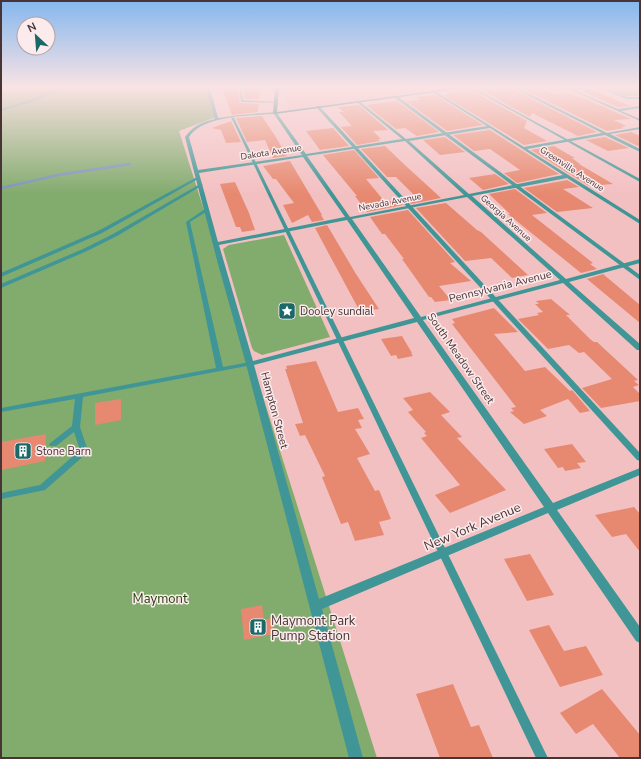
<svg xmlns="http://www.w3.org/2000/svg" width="641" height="759" viewBox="0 0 641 759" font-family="'Nunito Sans',sans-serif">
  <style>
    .built { fill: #ecb1b4 }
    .green { fill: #82ab6e }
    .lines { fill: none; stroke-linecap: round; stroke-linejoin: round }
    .stream { stroke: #7a92bc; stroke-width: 2.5 }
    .building { fill: #e78970 }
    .lane { fill: #409696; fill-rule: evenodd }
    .street { fill: #409696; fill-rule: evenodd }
    .secondary { fill: #227071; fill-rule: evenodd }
    .labels { text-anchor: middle; stroke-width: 3; stroke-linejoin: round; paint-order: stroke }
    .far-street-label { font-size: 9px; fill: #493435; stroke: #fcebec }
    .street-label { font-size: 11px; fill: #493435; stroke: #fcebec }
    .poi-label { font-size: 11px; fill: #493435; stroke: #fcebec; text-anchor: start }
    .near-street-label { font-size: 13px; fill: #493435; stroke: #fcebec }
    .near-park-label { font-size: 13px; fill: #204108; stroke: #fcebec }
    .near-poi-label { font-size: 13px; fill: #493435; stroke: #fcebec; text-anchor: start }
  </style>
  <rect width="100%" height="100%" fill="#f3c0c2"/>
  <path class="built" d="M285 88H453L288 110Z"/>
  <g class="green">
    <path d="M1 88H207L216 117 179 131 377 758H1Z"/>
    <path d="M614 88H640V96H625L612 90Z"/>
    <path d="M284 235 330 337 262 355 254 351 252 348 223 249 229 245Z"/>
  </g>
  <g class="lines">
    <path class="stream" d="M1 188 58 175 130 164"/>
  </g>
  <g class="building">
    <path d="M222 88H238L240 103 259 104 258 112 232 115Z"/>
    <path d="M243 88H260L259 99H244Z"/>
    <path d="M512 88V89L597 132 578 136 532 113 530 117 479 89Z"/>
    <path d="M521 88H537L554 94 569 93 578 97 579 96 631 119 614 120 626 126 621 127 624 128 607 131Z"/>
    <path d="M587 88 613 98H611L630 106 618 107 583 92Z"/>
    <path d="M471 90 527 121 524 128 547 141 524 145 443 95 451 94 449 92Z"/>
    <path d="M435 95 483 125 447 131 406 101 421 100 416 97Z"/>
    <path d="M397 101 439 132 417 136 405 128 396 129 366 105Z"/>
    <path d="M359 105 388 130 373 131 381 139H378L380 141 357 145 341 127 352 126 339 112H344L338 107Z"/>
    <path d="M262 116 277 139 287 156 273 158 265 140 247 142 236 118Z"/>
    <path d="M231 121 241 142 226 143 221 130 212 128Z"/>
    <path d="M333 128 349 146 320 150 306 131Z"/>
    <path d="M490 130 559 174 517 183 504 173 520 170 490 149 474 151 453 135Z"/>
    <path d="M631 132 640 136V147L615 135Z"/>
    <path d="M445 137 465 152 440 155 423 140Z"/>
    <path d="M605 137 629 148 608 151 586 140Z"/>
    <path d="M385 146 406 166 441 198 411 204 406 198 416 197 396 177H387L361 149Z"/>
    <path d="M554 146 575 158H572L580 164H579L613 184 589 186 531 150Z"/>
    <path d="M354 150 379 178 366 179 385 202 398 200 403 205 367 212 355 196H357L323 155Z"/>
    <path d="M290 161 322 215H321L324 220 312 222 308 215 292 223 283 205 294 203 276 179H273L263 166Z"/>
    <path d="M495 174 509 184 483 190 469 178Z"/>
    <path d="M567 180 579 187 563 189 593 208 557 212 524 188Z"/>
    <path d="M235 182 249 213 255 230 242 232 240 227H236L220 184Z"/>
    <path d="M515 189 547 213 532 215 593 263 590 264 597 269 581 273 508 214H510L489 194Z"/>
    <path d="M446 203 477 230 481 232 528 275 512 278 491 258 465 261 416 208Z"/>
    <path d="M408 210 455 262 450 263 471 281 439 286 451 300 435 302 431 297H429L402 259H404L385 234H382L370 217Z"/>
    <path d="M327 225 356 274 379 309 361 311 358 308 315 228Z"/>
    <path d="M603 274 640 305V323L587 279Z"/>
    <path d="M551 299 570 315H566L590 339 594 342H597L638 380 634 381 639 385 633 387 640 394V401L601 408 582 388 612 379 584 352 579 353 569 345 548 349 518 319 539 315 537 313 543 312 535 304H539L536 301Z"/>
    <path d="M494 308 518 332 494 334 525 371 545 367 570 391 572 390 590 411 580 413 568 399 540 410 547 416 524 424 510 412 514 411 511 408 516 407 452 324 455 323 452 319Z"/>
    <path d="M402 336 412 353H411L413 356 398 359 396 355 391 356 381 339Z"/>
    <path d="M316 361 338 412 358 408 364 419 358 420 362 428 355 429 370 454 357 458 375 491 379 490 391 519 379 522 384 535 355 541 348 522 341 524 322 477 325 476 305 435 300 436 295 424 303 423 285 369H287L286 366Z"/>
    <path d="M430 392 450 412 441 415 462 437 457 438 506 490 450 513 435 495 460 485 421 438 427 436 424 433 426 432 408 412 413 410 403 398Z"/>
    <path d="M121 399V420L95 425V403Z"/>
    <path d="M46 434 45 461 1 470V442Z"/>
    <path d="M572 444 586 462 577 463 581 468 565 471 563 467 558 468 544 449Z"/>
    <path d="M634 507 640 514V552L626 534 612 537 595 515Z"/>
    <path d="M530 554 554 595 527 601 504 559Z"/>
    <path d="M262 605 264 620 271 618 274 634 244 640 241 609Z"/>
    <path d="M549 625 564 651 586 646 603 675 560 687 529 630Z"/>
    <path d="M453 684 471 727 479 725 493 758H440L416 694Z"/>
    <path d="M602 689 640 735V758H620L593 724 576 734 560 713Z"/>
  </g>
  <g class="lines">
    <g class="lane">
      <path d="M239 88H241L243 100 278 102 276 103 241 102Z"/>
      <path d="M471 88H474L640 179V182Z"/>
      <path d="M566 88H569L618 109 640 106V108L621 111 640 119V121Z"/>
      <path d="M395 96H397L640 275V280L395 98Z"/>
      <path d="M317 106H319L640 453V461L637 460 317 108Z"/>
      <path d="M231 117 234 118 548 758H536Z"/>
      <path d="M197 177 200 178 102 233 1 277V273L98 231Z"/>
      <path d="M200 184 203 185 117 236 87 251 1 288V284L83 249 113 234Z"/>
      <path d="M205 209 209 210 190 222 223 367 250 362 253 364 252 365 83 397 80 427 88 451 87 453 45 490 1 499V493L40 485 80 450 74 432 56 446H50L49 444 72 426 75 399 1 412V408L216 368 186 222Z"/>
    </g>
    <g class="street">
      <path d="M57 88H62L35 101 1 111V109L33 99Z"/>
      <path d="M206 88H210L218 118 240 115 276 112 306 154 402 139 358 103 359 101 406 139 487 126 434 93 435 91 524 147 602 133 513 88H518L607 133 640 127V129L610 134 640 149V152L605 135 527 149 640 220V224L567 178 472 196 566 279 640 259V263L569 282 640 344V350H637L563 283 423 320 553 503 640 468V475L557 510 640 627V643L636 641 548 513 322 609 363 758H349L246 364 218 264 185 137C193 126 202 122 215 119ZM274 114 302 155 198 170 189 137C204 115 249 116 274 114ZM490 128 563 175 469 194 409 141ZM405 141 464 195 350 217 307 156ZM303 157 345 217 218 242 199 173ZM467 197 560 280 421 317 352 219ZM347 220 414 318 253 361 219 245ZM417 322 544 507 319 599 254 365Z"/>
      <path d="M608 88H612L610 90 627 97H640V99H626L607 91Z"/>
    </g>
    <path class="secondary" d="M275 88H279L277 112 456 88H466L275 114 273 113Z"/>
  </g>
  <linearGradient id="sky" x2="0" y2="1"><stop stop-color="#84b7ee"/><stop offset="0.45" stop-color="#fae3e4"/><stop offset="1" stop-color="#fae3e4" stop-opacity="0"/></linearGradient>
  <rect width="641" height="194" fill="url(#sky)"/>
  <defs>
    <symbol id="sight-square" viewBox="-11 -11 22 22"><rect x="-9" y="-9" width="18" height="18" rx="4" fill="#1b6868" stroke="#fcebec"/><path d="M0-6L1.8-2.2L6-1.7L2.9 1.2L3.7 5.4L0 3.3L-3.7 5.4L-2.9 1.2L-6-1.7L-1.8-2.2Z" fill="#fff"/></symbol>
    <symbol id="building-square" viewBox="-11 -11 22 22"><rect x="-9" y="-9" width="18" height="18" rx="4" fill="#1b6868" stroke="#fcebec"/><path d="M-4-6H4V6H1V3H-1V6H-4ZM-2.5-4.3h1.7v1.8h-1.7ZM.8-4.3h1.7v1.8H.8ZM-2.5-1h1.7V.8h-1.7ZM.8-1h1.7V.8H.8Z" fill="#fff"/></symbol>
  </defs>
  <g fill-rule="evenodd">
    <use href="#sight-square" x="277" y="301" width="20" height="20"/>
    <use href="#building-square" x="13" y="441" width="20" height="20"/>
    <use href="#building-square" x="248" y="617" width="20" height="20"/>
  </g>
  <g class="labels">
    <g class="far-street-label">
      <text transform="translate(271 152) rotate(-9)" y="3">Dakota Avenue</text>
      <text transform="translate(572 169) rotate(33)" y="3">Greenville Avenue</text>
      <text transform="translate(390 202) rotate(-11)" y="3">Nevada Avenue</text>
      <text transform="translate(506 218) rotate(42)" y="3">Georgia Avenue</text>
    </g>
    <g class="street-label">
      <text transform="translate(500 286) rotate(-14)" y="4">Pennsylvania Avenue</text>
      <text transform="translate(461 358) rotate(55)" y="4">South Meadow Street</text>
      <text transform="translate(275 410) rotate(75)" y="4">Hampton Street</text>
    </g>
    <g class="poi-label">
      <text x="300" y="315">Dooley sundial</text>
      <text x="36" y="455">Stone Barn</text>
    </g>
    <g class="near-street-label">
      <text transform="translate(472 526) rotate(-23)" y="5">New York Avenue</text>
    </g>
    <g class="near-park-label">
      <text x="160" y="603">Maymont</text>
    </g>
    <g class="near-poi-label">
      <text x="271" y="625">Maymont Park<tspan x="271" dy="15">Pump Station</tspan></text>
    </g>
  </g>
  <rect width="641" height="759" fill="none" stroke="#493435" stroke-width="4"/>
  <g transform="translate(36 36) rotate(334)"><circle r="19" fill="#fcebec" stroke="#b4a2a3"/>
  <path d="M0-3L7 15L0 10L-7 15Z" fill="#1b6868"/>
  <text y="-6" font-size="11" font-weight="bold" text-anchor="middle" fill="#493435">N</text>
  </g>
</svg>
